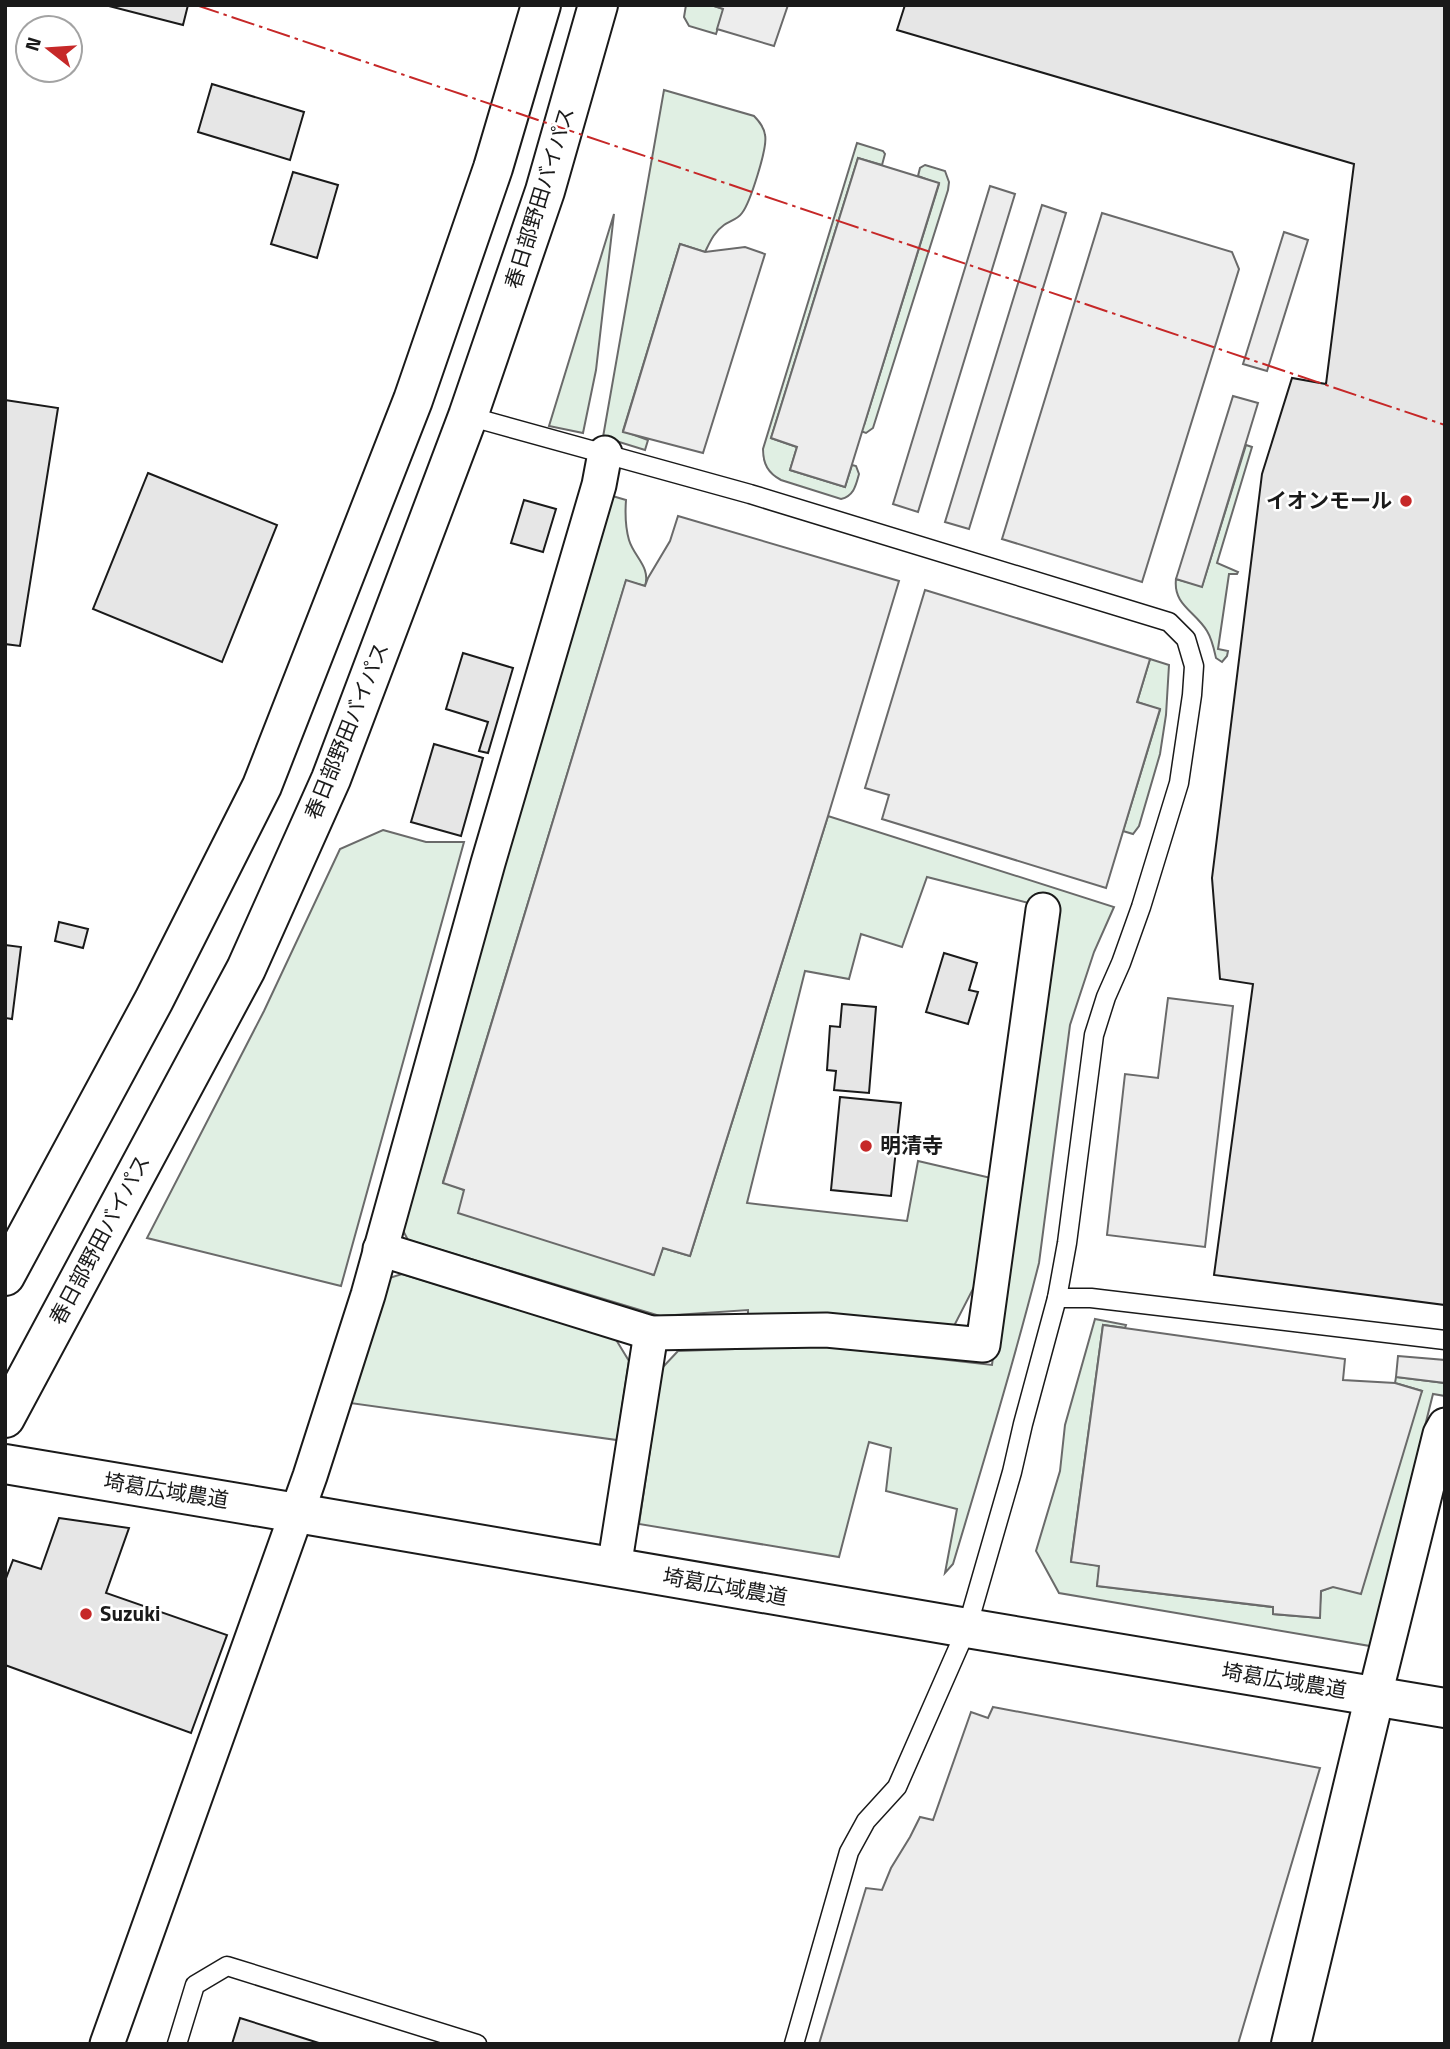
<svg xmlns="http://www.w3.org/2000/svg" width="1450" height="2049" viewBox="0 0 1450 2049" font-family="'Titillium Web','Noto Sans JP',sans-serif">
  <style>
    .green { fill: #e0efe3; stroke: #6a6a6a; stroke-width: 2 }
    .parking { fill: #ededed; stroke: #6a6a6a; stroke-width: 2 }
    .building { fill: #e6e6e6; stroke: #1a1a1a; stroke-width: 2 }
    .lines { fill: none; stroke-linecap: round; stroke-linejoin: round }
    .lane-casing { stroke: #1a1a1a; stroke-width: 21 }
    .street-casing { stroke: #1a1a1a; stroke-width: 37 }
    .secondary-casing { stroke: #1a1a1a; stroke-width: 42 }
    .highway-casing { stroke: #1a1a1a; stroke-width: 42 }
    .lane { stroke: #fff; stroke-width: 18 }
    .street { stroke: #fff; stroke-width: 33 }
    .secondary { stroke: #fff; stroke-width: 38 }
    .highway { stroke: #fff; stroke-width: 38 }
    .power { stroke: #c62828; stroke-width: 2; stroke-dasharray: 24 5 3.5 5; stroke-linecap: butt }
    .poi-dot { fill: #c62828; stroke: #fff; stroke-width: 2.5 }
    .labels { text-anchor: middle; stroke-width: 5; stroke-linejoin: round; paint-order: stroke }
    .street-label { font-size: 21px; fill: #1a1a1a; stroke: #fff }
    .poi-label { font-size: 21px; font-weight: bold; fill: #1a1a1a; stroke: #fff; text-anchor: start }
  </style>
  <rect width="100%" height="100%" fill="#fff"/>
  <g class="green">
    <path d="M686 5H711L724 9 716 34 689 26 684 17Z"/>
    <path d="M664 90 754 116C759 121 764 127 765 135 768 147 750 203 742 213 738 219 730 221 724 225 714 232 710 242 705 252L680 244 623 431 648 440 645 450 603 437Z"/>
    <path d="M857 143 883 151 885 154 882 165 858 158 771 438 797 447 790 470 845 487 852 465 856 466 859 474C856 485 854 496 841 499L781 480C768 473 763 464 763 449Z"/>
    <path d="M925 165 945 171 949 182 948 190 873 428 866 433 846 426 864 425 939 184 918 176 920 168Z"/>
    <path d="M614 214 596 370 583 433 549 426Z"/>
    <path d="M1246 445 1252 447 1217 563 1238 572 1237 574H1229L1218 649 1228 651 1227 656 1222 662 1216 658C1214 649 1212 639 1207 631 1195 611 1173 605 1176 579L1202 586Z"/>
    <path d="M609 495 626 500C625 514 625 526 629 540 634 557 651 567 645 586L626 581 443 1182 464 1190 653 1275 663 1248 690 1256 828 816 1114 907 1094 952 1070 1025 1039 1263C1013 1365 983 1464 953 1564L945 1573 957 1509 886 1491 891 1448 869 1442 839 1557 639 1524 662 1368 678 1351 823 1346 992 1365 1052 909 927 877 902 947 861 934 849 979 805 971 747 1203 907 1221 918 1161 991 1178 974 1287 954 1326 877 1318 748 1315V1310L660 1316 408 1240 400 1225Z"/>
    <path d="M1150 659 1169 665 1166 715 1160 754 1139 826 1133 834 1123 831 1160 710 1137 702Z"/>
    <path d="M383 830 426 842H464L341 1286 147 1238 264 1011 340 849Z"/>
    <path d="M402 1274 615 1338 629 1361 617 1440 350 1403 386 1279Z"/>
    <path d="M1095 1319 1126 1325 1125 1328 1103 1325 1071 1561 1100 1566 1097 1586 1273 1607V1614L1319 1618 1321 1591 1332 1587 1422 1391 1395 1383 1396 1377 1445 1383V1396L1433 1394 1370 1646 1059 1593 1036 1551 1060 1471 1065 1425Z"/>
  </g>
  <g class="parking">
    <path d="M711 5H788L774 46 717 29 723 9Z"/>
    <path d="M858 158 939 183 845 487 790 470 797 447 771 438Z"/>
    <path d="M990 186 1015 194 918 512 893 504Z"/>
    <path d="M1042 205 1066 213 969 529 945 522Z"/>
    <path d="M1102 213 1232 252 1239 269 1142 582 1002 539Z"/>
    <path d="M1284 232 1308 240 1267 371 1243 364Z"/>
    <path d="M680 244 705 252 745 247 765 254 703 453 623 432Z"/>
    <path d="M1233 396 1258 403 1202 587 1176 579Z"/>
    <path d="M678 516 899 581 828 816 690 1256 663 1248 654 1275 458 1213 464 1190 443 1183 626 580 645 586 648 578 670 541Z"/>
    <path d="M925 590 1150 659 1137 702 1160 709 1106 888 882 819 889 795 865 788Z"/>
    <path d="M1168 998 1233 1006 1205 1247 1107 1235 1125 1074 1158 1078Z"/>
    <path d="M1103 1325 1345 1359 1343 1380 1395 1383 1422 1391 1361 1594 1333 1587 1321 1591 1320 1618 1273 1614V1607L1097 1586 1099 1566 1071 1562Z"/>
    <path d="M1398 1356 1445 1360V1383L1396 1377Z"/>
    <path d="M993 1707 1320 1768 1238 2044H819L866 1888 882 1890 891 1868 910 1837 920 1817 933 1820 971 1712 988 1718Z"/>
  </g>
  <g class="building">
    <path d="M105 5H188L183 25Z"/>
    <path d="M905 5H1445V1305L1214 1275 1253 984 1220 979 1212 878 1262 474 1292 378 1326 384 1354 164 897 30Z"/>
    <path d="M212 84 304 112 290 160 198 132Z"/>
    <path d="M293 172 338 185 317 258 271 244Z"/>
    <path d="M5 400 58 408 20 646 5 644Z"/>
    <path d="M148 473 277 525 222 662 93 609Z"/>
    <path d="M524 500 556 509 543 552 511 543Z"/>
    <path d="M463 653 513 668 488 753 479 751 488 722 446 709Z"/>
    <path d="M434 744 483 758 461 836 411 822Z"/>
    <path d="M59 922 88 929 83 948 55 941Z"/>
    <path d="M5 945 21 947 12 1019 5 1018Z"/>
    <path d="M944 953 977 963 969 990 978 992 968 1024 926 1012Z"/>
    <path d="M842 1004 876 1007 869 1093 834 1090 836 1071 827 1070 830 1026 840 1027Z"/>
    <path d="M840 1097 901 1103 891 1196 831 1190Z"/>
    <path d="M59 1518 129 1528 106 1593 227 1635 191 1733 5 1665V1581L13 1560 41 1569Z"/>
    <path d="M240 2018 322 2044H232Z"/>
  </g>
  <g class="lines">
    <defs>
      <g id="lane">
        <path d="M468 416 750 494 1169 622 1186 639 1194 666 1192 695 1179 783 1141 907 1121 963 1106 997 1094 1035 1067 1243 1057 1298 1023 1424 1012 1472 967 1628 897 1787 866 1821 849 1852 794 2044"/>
        <path d="M1057 1298H1091L1445 1340"/>
        <path d="M177 2044 195 1985 227 1966 477 2044"/>
      </g>
      <g id="street">
        <path d="M380 1249 651 1333 826 1330 983 1345 1043 910"/>
        <path d="M614 1568 651 1333"/>
        <path d="M1375 1695 1440 1434 1445 1425"/>
        <path d="M107 2044 310 1476 368 1295 488 863 599 485 605 453"/>
      </g>
      <g id="secondary">
        <path d="M5 1464 297 1513 967 1628 1445 1708"/>
        <path d="M1291 2044 1375 1695"/>
      </g>
      <g id="highway">
        <path d="M5 1276 154 1000 262 786 413 400 493 168 541 5"/>
        <path d="M5 1418 246 969 331 779 468 416 545 191 598 5"/>
      </g>
    </defs>
    <use href="#lane" class="lane-casing"/>
    <use href="#street" class="street-casing"/>
    <use href="#secondary" class="secondary-casing"/>
    <use href="#highway" class="highway-casing"/>
    <use href="#lane" class="lane"/>
    <use href="#street" class="street"/>
    <use href="#secondary" class="secondary"/>
    <use href="#highway" class="highway"/>
    <path class="power" d="M196 5 1445 425"/>
  </g>
  <g class="poi-dot">
    <circle cx="1406" cy="501" r="7"/>
    <circle cx="866" cy="1146" r="7"/>
    <circle cx="86" cy="1614" r="7"/>
  </g>
  <g class="labels">
    <g class="street-label">
      <text transform="translate(540 198) rotate(-73)" y="7">春日部野田バイパス</text>
      <text transform="translate(347 731) rotate(-68)" y="7">春日部野田バイパス</text>
      <text transform="translate(100 1240) rotate(-62)" y="7">春日部野田バイパス</text>
      <text transform="translate(166 1491) rotate(9)" y="7">埼葛広域農道</text>
      <text transform="translate(725 1587) rotate(10)" y="7">埼葛広域農道</text>
      <text transform="translate(1284 1681) rotate(9)" y="7">埼葛広域農道</text>
    </g>
    <g class="poi-label">
      <text x="1392" y="508" text-anchor="end">イオンモール</text>
      <text x="880" y="1153">明清寺</text>
      <text x="100" y="1621">Suzuki</text>
    </g>
  </g>
  <rect width="1450" height="2049" fill="none" stroke="#1a1a1a" stroke-width="14"/>
  <g transform="translate(49 49) rotate(287)"><circle r="33" fill="#ffffff" stroke="#a3a3a3" stroke-width="2"/>
  <path d="M0-5L12 26L0 18L-12 26Z" fill="#c62828"/>
  <text y="-10" font-size="19" font-weight="bold" text-anchor="middle" fill="#1a1a1a">N</text>
  </g>
</svg>
